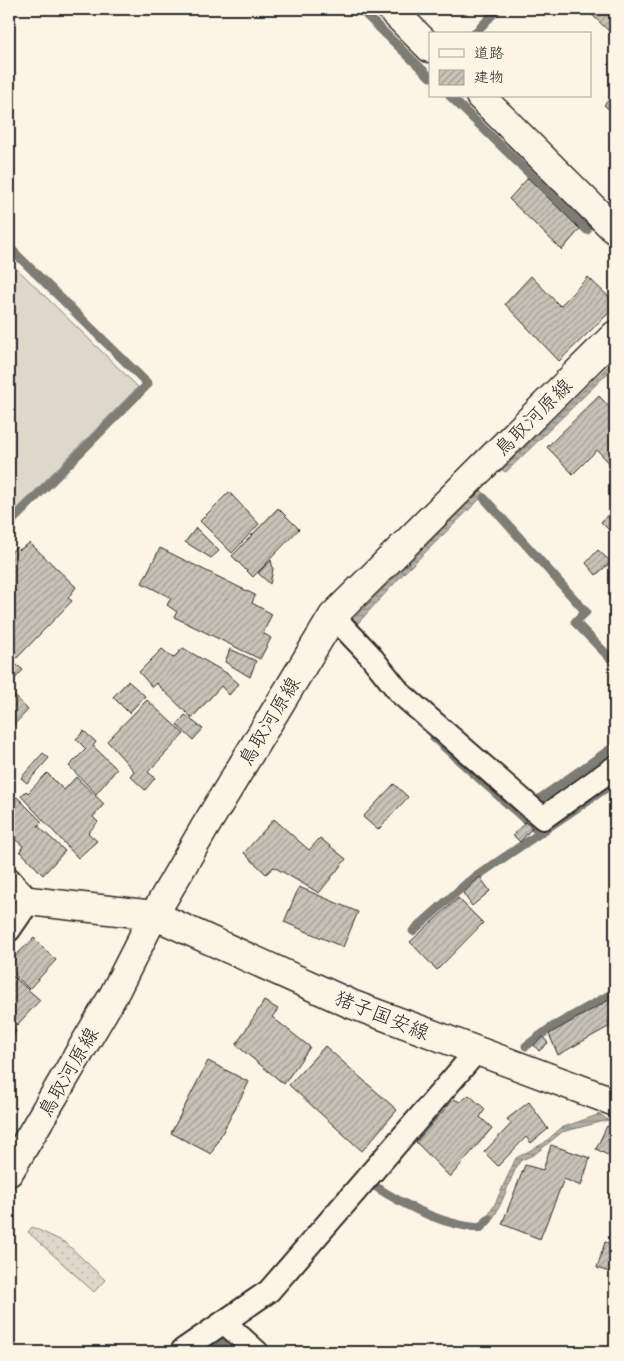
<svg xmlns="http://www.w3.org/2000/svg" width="624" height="1361" viewBox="0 0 624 1361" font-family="'Indie Flower','Klee One',sans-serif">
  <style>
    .grass { fill: url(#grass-dots); stroke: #84827a }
    .garden { fill: #ded8ca; stroke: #84827a }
    .water { fill: url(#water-rules); stroke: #7d7b74 }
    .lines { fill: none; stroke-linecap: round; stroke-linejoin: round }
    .stream { stroke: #7d7b74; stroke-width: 9 }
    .building { fill: url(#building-hatch); stroke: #2b2b2b }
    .minor-casing { stroke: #2b2b2b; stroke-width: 26 }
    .tertiary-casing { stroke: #2b2b2b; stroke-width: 31 }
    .secondary-casing { stroke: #2b2b2b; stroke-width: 31 }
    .primary-casing { stroke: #2b2b2b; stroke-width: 31 }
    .minor { stroke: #fcf5e5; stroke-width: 22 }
    .tertiary { stroke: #fcf5e5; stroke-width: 28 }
    .secondary { stroke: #fcf5e5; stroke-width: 28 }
    .primary { stroke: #fcf5e5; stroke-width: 28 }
    .labels { text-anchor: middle; stroke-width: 4; stroke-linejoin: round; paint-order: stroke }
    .street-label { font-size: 20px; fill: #2b2b2b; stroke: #fcf5e5 }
  </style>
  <defs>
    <pattern id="grass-dots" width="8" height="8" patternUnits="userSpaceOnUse" patternTransform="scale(1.25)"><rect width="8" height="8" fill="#ded8ca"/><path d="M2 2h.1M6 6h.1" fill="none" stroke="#bfbaae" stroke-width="1.8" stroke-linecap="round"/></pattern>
    <pattern id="water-rules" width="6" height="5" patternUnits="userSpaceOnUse" patternTransform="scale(1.25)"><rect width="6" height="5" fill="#b4b0a5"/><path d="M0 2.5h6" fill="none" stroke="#938f87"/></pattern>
    <pattern id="building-hatch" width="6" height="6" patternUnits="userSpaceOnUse" patternTransform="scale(1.25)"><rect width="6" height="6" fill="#c8c3b7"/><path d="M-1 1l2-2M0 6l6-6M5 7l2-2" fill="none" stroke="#a39f95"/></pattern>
  </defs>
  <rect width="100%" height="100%" fill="#fcf5e5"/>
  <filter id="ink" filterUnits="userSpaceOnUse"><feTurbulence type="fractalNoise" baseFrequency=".02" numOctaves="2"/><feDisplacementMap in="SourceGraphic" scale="10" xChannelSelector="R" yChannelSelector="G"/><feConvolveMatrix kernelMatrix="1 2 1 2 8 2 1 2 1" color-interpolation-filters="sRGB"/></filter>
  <g filter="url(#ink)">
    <path class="grass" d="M32 1227 66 1243 105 1280 94 1292 28 1232Z"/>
    <path class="garden" d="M9 261 138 387 9 517Z"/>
    <g class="water">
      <path d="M615 359V366L506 472 502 470Z"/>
      <path d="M481 490 485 494 404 573 358 623 353 619Z"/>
      <path d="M600 1114 608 1120 562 1132 535 1154 520 1161C507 1182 502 1212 484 1229L481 1226 494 1206 516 1158 544 1143 561 1128Z"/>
    </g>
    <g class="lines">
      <g class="stream">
        <path d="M360 9 430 77"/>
        <path d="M474 34 498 9"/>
        <path d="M450 96 587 230"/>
        <path d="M9 247 148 384 9 524"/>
        <path d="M484 498 586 612 575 622 615 663"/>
        <path d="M434 738 540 833"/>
        <path d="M530 797 535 802 615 746"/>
        <path d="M413 931 468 882 615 782"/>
        <path d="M526 1046 549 1029 615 992"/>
        <path d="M373 1185C405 1206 442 1225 480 1228L489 1219"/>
        <path d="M203 1352 218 1340 237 1352"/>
      </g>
    </g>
    <g class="building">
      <path d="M586 9H609L615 14V37Z"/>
      <path d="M615 93V115L604 105Z"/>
      <path d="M528 178 580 229 562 250 509 199Z"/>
      <path d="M531 276 560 306 588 277 615 303V307L559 361 505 304Z"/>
      <path d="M599 396 615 413V469L597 450 573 474 547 447Z"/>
      <path d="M229 492 259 524 232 553 200 521Z"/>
      <path d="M615 507V536L601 522Z"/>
      <path d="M278 508 299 529 253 577 232 556Z"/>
      <path d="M196 528 219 551 211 558 185 542Z"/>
      <path d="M30 543 76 587 68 598 72 601 13 662 23 670 9 685V555L16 547 19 550Z"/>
      <path d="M160 548 255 595 252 603 272 614 263 633 271 638 260 659 174 617 177 612 167 605 171 598 142 583Z"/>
      <path d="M598 550 611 562 596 575 586 563Z"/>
      <path d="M271 560 273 569 270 584 258 573Z"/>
      <path d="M183 648 228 674 239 684 229 695 221 686 192 718 156 683 152 687 139 672 162 649 173 658Z"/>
      <path d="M230 649 256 661 250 677 225 662Z"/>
      <path d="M128 681 145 696 129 713 113 697Z"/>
      <path d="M9 690 28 710 9 730Z"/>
      <path d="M147 700 184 734 148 772 155 778 145 790 130 776 134 771 107 741Z"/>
      <path d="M185 715 203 729 193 740 177 725Z"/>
      <path d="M84 731 96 742 93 746 117 769 96 794 69 766 86 749 76 739Z"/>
      <path d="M43 753 49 758 27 783 21 778Z"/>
      <path d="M47 773 64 790 76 777 104 804 93 817 98 822 88 833 97 841 78 858 21 796 26 791 28 793Z"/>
      <path d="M394 784 408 797 378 830 363 817Z"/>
      <path d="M17 797 42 822 38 826 65 851 43 875 20 851 23 846 9 834V804Z"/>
      <path d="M274 819 309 850 320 838 346 859 319 893 274 867 266 874 244 853Z"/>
      <path d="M525 822 532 828 520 842 513 835Z"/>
      <path d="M480 877 490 891 472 906 463 893Z"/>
      <path d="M299 887 358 912 343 947 284 922Z"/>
      <path d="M458 898 483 923 437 970 410 942Z"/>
      <path d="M34 938 56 960 29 989 9 969V962Z"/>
      <path d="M9 973 40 1000 17 1025 9 1017Z"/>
      <path d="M609 1000 615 1011V1018L608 1022 610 1026 558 1055 549 1034Z"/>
      <path d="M264 1001 278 1009 272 1017 310 1047 284 1084 236 1045Z"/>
      <path d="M9 1027 16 1031 9 1043Z"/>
      <path d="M543 1037 548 1043 539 1051 534 1045Z"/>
      <path d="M325 1046 397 1110 362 1151 289 1085Z"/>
      <path d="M208 1061 249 1082 211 1154 171 1133Z"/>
      <path d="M469 1095 485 1109 480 1117 492 1128 450 1177 416 1142 454 1099 460 1102Z"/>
      <path d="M529 1102 548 1129 531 1143 526 1137 498 1166 484 1152 511 1124 507 1119Z"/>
      <path d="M607 1126 615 1130V1159L596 1149Z"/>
      <path d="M551 1145 590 1158 581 1186 564 1179 540 1239 502 1224 525 1165 543 1170Z"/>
      <path d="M605 1242 615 1245V1274L597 1268Z"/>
    </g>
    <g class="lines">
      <defs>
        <g id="minor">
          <path d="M333 616 369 654 400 693 543 818 615 767"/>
          <path d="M9 879 29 901 9 930"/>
          <path d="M224 1322 257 1352"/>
          <path d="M183 1350 269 1291 476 1052"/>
        </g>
        <g id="tertiary">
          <path d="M391 9 430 48"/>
          <path d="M480 96 615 230"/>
          <path d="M29 901 154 915"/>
        </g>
        <path id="secondary" d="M154 915 351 1004 615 1102"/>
        <path id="primary" d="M9 1172 114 994 154 915 205 827 333 616 615 335"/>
      </defs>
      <use href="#minor" class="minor-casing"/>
      <use href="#tertiary" class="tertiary-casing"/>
      <use href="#secondary" class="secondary-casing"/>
      <use href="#primary" class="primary-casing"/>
      <use href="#minor" class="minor"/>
      <use href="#tertiary" class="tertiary"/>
      <use href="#secondary" class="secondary"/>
      <use href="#primary" class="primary"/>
    </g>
  </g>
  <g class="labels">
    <g class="street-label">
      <text transform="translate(533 417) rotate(-45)" y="7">鳥取河原線</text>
      <text transform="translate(269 721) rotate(-59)" y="7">鳥取河原線</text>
      <text transform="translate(382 1015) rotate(22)" y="7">猪子国安線</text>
      <text transform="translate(68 1072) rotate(-60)" y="7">鳥取河原線</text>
    </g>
  </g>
  <rect width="624" height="1361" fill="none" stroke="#fcf5e5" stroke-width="30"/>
  <rect x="15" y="15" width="594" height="1331" fill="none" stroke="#2b2b2b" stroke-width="2" filter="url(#ink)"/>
  <rect x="429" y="32" width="162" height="65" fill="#fcf5e5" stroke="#a8a49b"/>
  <rect x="439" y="49" width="25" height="8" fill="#fcf5e5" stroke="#a8a49b"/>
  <text x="474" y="58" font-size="15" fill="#2b2b2b">道路</text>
  <rect x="439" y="70" width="25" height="15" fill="url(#building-hatch)" stroke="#a8a49b"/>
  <text x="474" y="82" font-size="15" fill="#2b2b2b">建物</text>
</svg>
